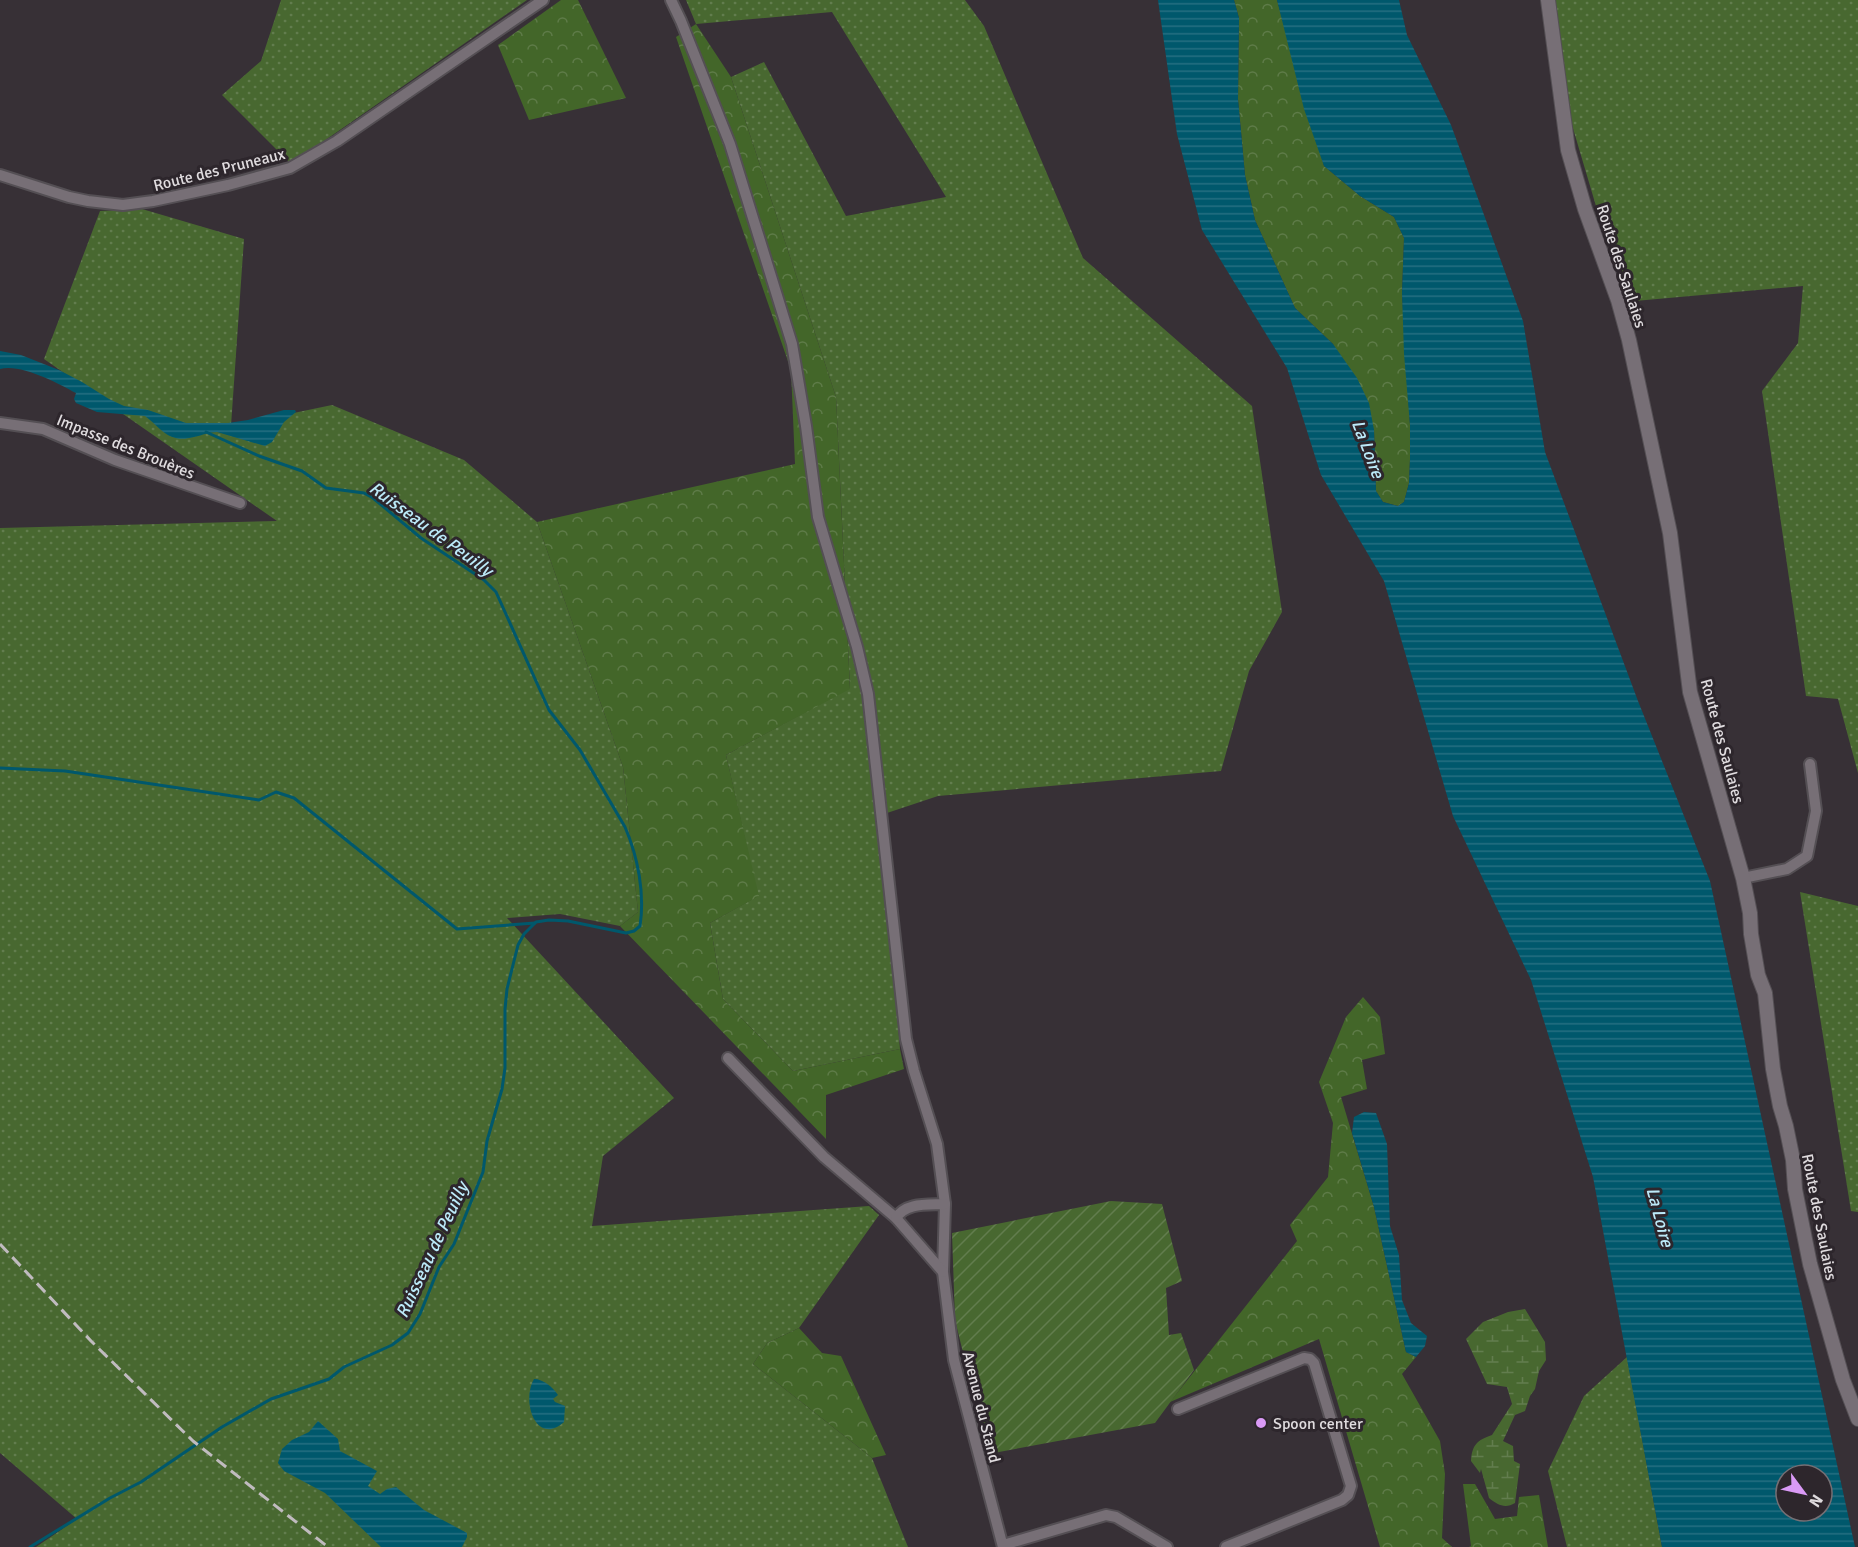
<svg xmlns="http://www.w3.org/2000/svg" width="1858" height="1547" viewBox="0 0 1858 1547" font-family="Signika,sans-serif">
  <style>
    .grass { fill: url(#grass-dots) }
    .forest { fill: url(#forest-crowns) }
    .wetland { fill: url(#wetland-marsh) }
    .garden { fill: url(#garden-furrows) }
    .water { fill: url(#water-rules); fill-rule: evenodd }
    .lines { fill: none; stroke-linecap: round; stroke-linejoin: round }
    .stream { stroke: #00586c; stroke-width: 3 }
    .minor-casing { stroke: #544f54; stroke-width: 14 }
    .tertiary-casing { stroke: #544f54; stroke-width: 16 }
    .minor { stroke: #776f76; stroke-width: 10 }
    .tertiary { stroke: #776f76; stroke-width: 14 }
    .rail { stroke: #c0bbbf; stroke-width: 3; stroke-dasharray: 12 6; stroke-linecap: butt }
    .poi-dot { fill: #da9af6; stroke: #2d262c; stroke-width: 2 }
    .labels { text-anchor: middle; stroke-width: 6; stroke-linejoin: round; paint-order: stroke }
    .street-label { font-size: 16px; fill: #e0dcdf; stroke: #2d262c }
    .poi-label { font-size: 16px; fill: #e0dcdf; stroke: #2d262c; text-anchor: start }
    .water-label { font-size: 18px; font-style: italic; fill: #bceaf9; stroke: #2d262c }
  </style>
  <defs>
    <pattern id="grass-dots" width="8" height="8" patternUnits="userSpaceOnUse" patternTransform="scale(1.5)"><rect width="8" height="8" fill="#486830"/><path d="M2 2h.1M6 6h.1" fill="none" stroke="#627d4e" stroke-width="1.8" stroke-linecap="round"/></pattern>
    <pattern id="forest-crowns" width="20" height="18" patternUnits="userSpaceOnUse" patternTransform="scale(1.5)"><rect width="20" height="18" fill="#436629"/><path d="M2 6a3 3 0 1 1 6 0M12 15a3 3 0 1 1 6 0" fill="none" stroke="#5e7b48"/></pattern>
    <pattern id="wetland-marsh" width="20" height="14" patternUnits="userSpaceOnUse" patternTransform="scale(1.5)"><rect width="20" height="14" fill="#486830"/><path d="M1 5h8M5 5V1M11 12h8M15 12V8" fill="none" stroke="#627d4e"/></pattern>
    <pattern id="garden-furrows" width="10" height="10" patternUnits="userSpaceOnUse" patternTransform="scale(1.5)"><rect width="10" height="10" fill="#486830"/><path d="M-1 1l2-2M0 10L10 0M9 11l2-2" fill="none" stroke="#627d4e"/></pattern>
    <pattern id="water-rules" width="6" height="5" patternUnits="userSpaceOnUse" patternTransform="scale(1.5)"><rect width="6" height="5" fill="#00586c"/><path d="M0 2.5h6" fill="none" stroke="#256f81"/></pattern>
  </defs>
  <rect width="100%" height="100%" fill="#373036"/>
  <g class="grass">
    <path d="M281 0H527L291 164 222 95 261 61Z"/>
    <path d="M686 0H965L984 26 1083 258 1252 406 1282 612 1249 671 1221 771 938 796 881 815 900 1049 793 1071 723 999 710 923 758 896 726 755 850 688 836 397 731 77 764 62 846 216 946 197 832 12 696 24Z"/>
    <path d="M1552 0H1858V773L1838 699 1806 696 1762 391 1798 343 1803 286 1635 301 1601 223 1564 98Z"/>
    <path d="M142 209 244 239 231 426 332 405 464 460 537 522 623 767 638 912 620 926 560 914 507 918 674 1098 603 1156 592 1226 869 1206 879 1215 799 1328 767 1343 753 1364 872 1458 908 1547H36L77 1519 0 1453V528L277 521 44 359 100 211Z"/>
    <path d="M1800 892 1858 906V1212L1851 1211Z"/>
    <path d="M1627 1357 1662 1547H1567L1548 1471 1584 1396Z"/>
  </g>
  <g class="forest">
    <path d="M561 0H578L626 98 529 120 498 45Z"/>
    <path d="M1234 0H1277L1324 166 1360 196 1394 217 1404 238 1402 293 1410 425V459L1409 483 1404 502 1398 506 1383 502 1376 491 1374 430 1333 344 1295 308 1255 220 1245 175 1238 99 1239 18Z"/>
    <path d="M696 24 731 77 836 397 850 689 726 755 759 896 710 923 723 999 793 1071 900 1049 904 1069 826 1095V1139L620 926 638 912 623 767 537 522 795 464 791 370 676 37Z"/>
    <path d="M1363 997 1380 1017 1385 1054 1362 1060 1367 1089 1341 1097 1374 1207 1406 1352 1416 1357 1402 1374 1440 1441 1445 1474 1442 1538 1452 1547H1380L1319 1339 1170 1402 1297 1241 1290 1225 1328 1177 1333 1123 1319 1082 1346 1017Z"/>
    <path d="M799 1328 822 1353 841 1356 886 1455 872 1458 753 1364 767 1343Z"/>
    <path d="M1463 1484H1475L1495 1519 1517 1516 1519 1497 1539 1495 1548 1547H1469L1471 1546Z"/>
  </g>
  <path class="wetland" d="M1525 1309 1545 1342 1546 1360 1539 1371 1535 1389 1530 1396 1525 1411 1515 1415 1503 1441 1513 1446 1514 1461 1520 1464 1515 1503C1505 1509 1498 1505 1489 1498L1481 1469 1480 1473 1471 1461C1472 1445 1477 1440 1492 1435L1512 1404 1507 1387 1487 1384 1466 1339 1483 1322 1508 1312Z"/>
  <path class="garden" d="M1111 1201 1162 1204 1182 1281 1166 1288 1169 1335 1181 1333 1194 1370 1155 1423 988 1454 955 1320 952 1233Z"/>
  <g class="water">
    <path d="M1158 0H1234L1239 18 1238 99 1245 175 1255 220 1295 308 1333 344 1357 378 1369 403 1374 430 1376 491 1383 502 1398 506 1404 502 1409 483 1410 459V425L1404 354 1402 293 1404 238 1394 217 1360 196 1324 166 1304 109 1277 0H1399L1407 35 1451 125 1523 321 1545 452 1638 701 1710 881 1855 1547H1662L1593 1177 1531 980 1453 816 1384 581 1321 475 1287 368 1202 230 1177 134ZM1786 1475H1822V1511H1786Z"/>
    <path d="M0 351 21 355 59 370 82 382 109 399 124 406 148 410 186 423H228L248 420 284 410H295L296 412 284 422 272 442 265 446 217 432C209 432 203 435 194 437 169 444 162 429 145 416L97 412 76 403 74 399 76 393C58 383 20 363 0 369Z"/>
    <path d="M1364 1112 1376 1113 1387 1144 1390 1226 1399 1255 1402 1300 1411 1323 1427 1336 1425 1346 1416 1357 1406 1352 1374 1207 1352 1133 1354 1117Z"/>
    <path d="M534 1379C543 1379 553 1387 558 1395L553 1399 555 1402 565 1406 564 1422C536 1447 521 1401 534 1379Z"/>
    <path d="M318 1421 338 1439 340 1451 377 1471 368 1486 380 1494 387 1489 396 1487 424 1510 467 1533V1537L462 1547H381L325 1493 284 1471 278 1463 282 1449 292 1440 309 1432Z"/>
  </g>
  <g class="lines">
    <g class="stream">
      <path d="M0 768 65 771 259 800 276 792 294 798 457 929 535 923"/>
      <path d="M30 1547 110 1498 141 1482 222 1427 271 1399 329 1379 344 1367 392 1345 408 1333 420 1314 439 1267 454 1244 483 1172 487 1141 502 1089 505 1068V1009L507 989 518 945 524 934 536 922 549 920 568 921 626 933 634 931 640 926C645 894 638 857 625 827L580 750 549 710 496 592 484 580 421 538 373 498 364 493 326 488 302 471 259 456 206 432"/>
    </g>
    <defs>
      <g id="minor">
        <path d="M671 0 681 21 730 144 792 344 806 426 818 517 857 647 868 694 906 1039 914 1071 937 1144 945 1204 943 1272 954 1360 1003 1547"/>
        <path d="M0 175 69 197 88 201 123 205 153 201 228 185 290 168 337 141 543 0"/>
        <path d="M0 423 43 429 115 460 240 503"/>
        <path d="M1743 878 1787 869 1807 856 1816 811 1810 764"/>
        <path d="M728 1058 824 1157 896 1218 943 1272"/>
        <path d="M896 1218C906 1202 928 1205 945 1204"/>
        <path d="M1178 1409 1304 1358 1310 1359 1314 1363 1351 1486 1348 1495 1342 1500 1226 1547"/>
        <path d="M1003 1545 1106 1515 1116 1517 1167 1547"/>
      </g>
      <path id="tertiary" d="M1548 0 1568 150 1585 209 1618 300 1629 340 1670 533 1690 692 1743 878 1750 913 1751 934 1758 975 1765 993 1773 1069 1780 1106 1786 1126 1793 1160 1795 1189 1810 1264 1843 1380 1858 1419"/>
    </defs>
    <use href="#minor" class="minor-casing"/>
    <use href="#tertiary" class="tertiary-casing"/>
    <use href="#minor" class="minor"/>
    <use href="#tertiary" class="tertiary"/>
    <path class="rail" d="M0 1244 91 1341 193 1441 328 1547"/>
  </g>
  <circle class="poi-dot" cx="1261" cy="1423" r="6"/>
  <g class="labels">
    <g class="street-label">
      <text transform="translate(219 169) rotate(-14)" y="6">Route des Pruneaux</text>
      <text transform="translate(1622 266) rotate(72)" y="6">Route des Saulaies</text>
      <text transform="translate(126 446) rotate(22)" y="6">Impasse des Brouères</text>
      <text transform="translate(1723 741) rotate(75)" y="6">Route des Saulaies</text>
      <text transform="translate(1820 1217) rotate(79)" y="6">Route des Saulaies</text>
      <text transform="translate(982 1407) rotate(76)" y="6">Avenue du Stand</text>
    </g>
    <g class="poi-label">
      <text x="1273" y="1429">Spoon center</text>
    </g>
    <g class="water-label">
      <text transform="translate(1368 449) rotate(69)" y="6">La Loire</text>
      <text transform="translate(431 529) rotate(36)" y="6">Ruisseau de Peuilly</text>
      <text transform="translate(1660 1217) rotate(75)" y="6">La Loire</text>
      <text transform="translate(432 1250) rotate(-65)" y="6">Ruisseau de Peuilly</text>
    </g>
  </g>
  <g transform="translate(1804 1493) rotate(123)"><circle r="28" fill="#2d262c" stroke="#756f74" stroke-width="1.5"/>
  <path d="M0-4.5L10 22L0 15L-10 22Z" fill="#da9af6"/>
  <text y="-9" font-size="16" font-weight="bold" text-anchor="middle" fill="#e0dcdf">N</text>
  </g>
</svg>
